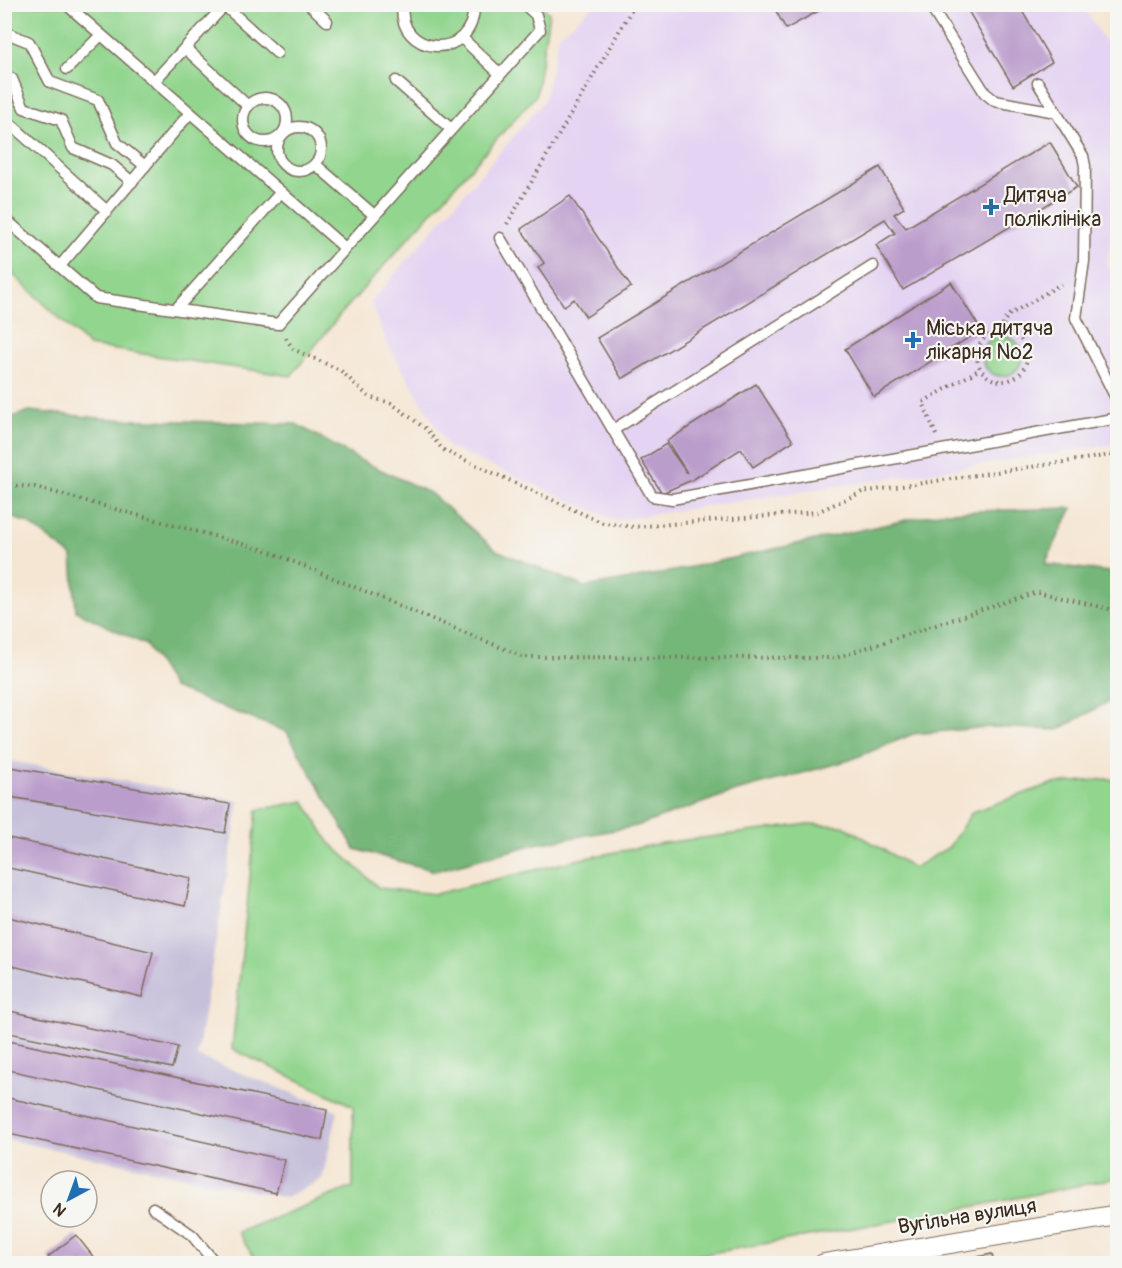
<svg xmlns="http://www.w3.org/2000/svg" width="1122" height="1268" viewBox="0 0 1122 1268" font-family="Pangolin,sans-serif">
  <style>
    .built { fill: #e4d3f2 }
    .industrial { fill: #c6c0da }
    .green { fill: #92d58e; stroke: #668056; stroke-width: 1.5 }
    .forest { fill: #75b679; stroke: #58704c; stroke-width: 1.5 }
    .building { fill: #bb9dcc }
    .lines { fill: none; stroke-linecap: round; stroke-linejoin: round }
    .lane-casing { stroke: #7c6c5d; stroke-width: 13 }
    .street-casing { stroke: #7c6c5d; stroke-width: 22 }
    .path { stroke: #7c6c5d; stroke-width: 4; stroke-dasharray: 1.5 4.5; stroke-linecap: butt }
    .lane { stroke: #fff; stroke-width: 10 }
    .street { stroke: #fff; stroke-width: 20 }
    .poi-dot { fill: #1f6fb2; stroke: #f6f6f2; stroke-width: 2 }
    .labels { text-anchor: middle; stroke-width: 4.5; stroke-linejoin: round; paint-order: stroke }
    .poi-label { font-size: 21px; fill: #3b2a1e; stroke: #f6f6f2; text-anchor: start }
    .street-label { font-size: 21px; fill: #3b2a1e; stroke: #f6f6f2 }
  </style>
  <rect width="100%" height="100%" fill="#f6f6f2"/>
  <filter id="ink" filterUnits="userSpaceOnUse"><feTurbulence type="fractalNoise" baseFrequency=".0167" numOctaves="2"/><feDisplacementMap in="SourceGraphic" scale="12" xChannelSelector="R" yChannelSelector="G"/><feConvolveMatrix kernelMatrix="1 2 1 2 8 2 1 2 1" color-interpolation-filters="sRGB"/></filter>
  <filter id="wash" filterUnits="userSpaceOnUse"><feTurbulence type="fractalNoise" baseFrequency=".008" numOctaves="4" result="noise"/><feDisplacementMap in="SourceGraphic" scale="24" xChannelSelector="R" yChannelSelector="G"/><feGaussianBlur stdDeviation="1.35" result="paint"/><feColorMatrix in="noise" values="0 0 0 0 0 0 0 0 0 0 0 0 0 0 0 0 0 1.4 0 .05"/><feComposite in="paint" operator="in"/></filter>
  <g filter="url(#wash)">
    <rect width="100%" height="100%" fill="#f5e6d3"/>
    <path class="built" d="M594 5H1082L1117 61 1118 66V182L1107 264 1117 281V444L615 520 448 447 385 339 371 302 544 101 559 35Z"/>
    <path class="industrial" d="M4 760 239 801 197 1056 338 1111 322 1179 286 1198 5 1139Z"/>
    <g class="green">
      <path d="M540 4 549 13 536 95 340 315 291 376 89 346 5 267 4 5Z"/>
      <circle cx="1002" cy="356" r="20"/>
      <path d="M1107 779 1118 780 1117 1178 961 1209 655 1263H257L238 1232 353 1187V1106L232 1049 257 810 304 801 329 842 379 888 435 894 580 859 663 843 809 824 844 826 914 868 949 847 972 812 1051 784Z"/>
    </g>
    <path class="forest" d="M29 411 110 419 296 424 360 460 430 493 496 550 585 587 664 573 943 512 1072 508 1045 564 1117 573V697L1058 730 991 727 913 734 850 760 733 792 637 826 536 844 435 871 355 849 287 732 173 688 146 645 76 611 72 556 28 523 5 515V420Z"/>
    <g id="blocks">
      <g class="building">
        <path d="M772 4H831L786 29Z"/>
        <path d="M964 4H1018L1052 62 1013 86Z"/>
        <path d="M1050 142 1077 187 903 290 876 245 895 233 885 219 622 379 597 338 880 167 904 208 894 214 906 228Z"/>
        <path d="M570 196 631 287 586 317 574 299 564 306 538 268 544 263 521 229Z"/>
        <path d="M951 282 981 330 874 397 845 349Z"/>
        <path d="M756 384 793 441 753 467 741 449 692 480 662 493 641 460 666 444 687 473 667 441Z"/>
        <path d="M4 766 230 804 225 833 4 796Z"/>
        <path d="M4 837 191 878 185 906 4 867Z"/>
        <path d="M4 916 153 952 142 997 4 964Z"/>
        <path d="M5 1010 178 1047 172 1068 5 1032Z"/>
        <path d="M4 1040 327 1110 322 1140 4 1069Z"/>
        <path d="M4 1097 285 1160 276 1193 4 1133Z"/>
        <path d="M76 1235 99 1264H53L48 1257Z"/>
        <path d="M992 1254 994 1264H973L972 1258Z"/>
      </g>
    </g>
  </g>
  <g filter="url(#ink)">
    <use href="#blocks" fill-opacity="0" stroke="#7c6c5d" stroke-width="1.5"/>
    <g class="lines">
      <defs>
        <g id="lane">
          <path d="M66 4 345 248"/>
          <path d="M309 4 327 21"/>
          <path d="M403 4C395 56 475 64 474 4"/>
          <path d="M929 4 985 93 995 101 1056 112"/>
          <path d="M225 6 277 53"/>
          <path d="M4 32 29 42 50 82 98 100 117 143 145 166"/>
          <path d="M462 38 500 74"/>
          <path d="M185 48 248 106"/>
          <path d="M67 69 101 35"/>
          <path d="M4 76 12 79 24 108 61 120 73 148 112 165 132 182"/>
          <path d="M154 81 226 4"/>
          <path d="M396 81 451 129"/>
          <path d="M1038 83 1083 156 1085 166 1084 261 1076 318 1118 402"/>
          <circle cx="265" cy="120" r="22"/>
          <path d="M4 118 107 211"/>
          <circle cx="299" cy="149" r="22"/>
          <path d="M315 164 374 215"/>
          <path d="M4 218 96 298 278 324 540 30 536 15 524 4"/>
          <path d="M500 238 652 496 672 499 1118 418"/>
          <path d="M60 266 190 113"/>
          <path d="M176 309 281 192"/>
          <path d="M613 430 873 266"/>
          <path d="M153 1208 192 1235 216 1264"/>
        </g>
        <path id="street" d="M824 1264 1118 1215"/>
      </defs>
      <use href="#lane" class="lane-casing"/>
      <use href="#street" class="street-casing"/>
      <g class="path">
        <path d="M507 224 635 4"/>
        <circle cx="1002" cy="356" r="25"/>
        <path d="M1002 331 1004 321 1009 315 1061 284"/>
        <path d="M286 338 293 349 340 370 369 397 391 403 426 429 443 450 603 523 634 527 817 512 862 492 1118 454"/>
        <path d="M936 435 923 402 980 369"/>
        <path d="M4 485 35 487 265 550 524 657 835 658 1037 592 1118 611"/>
      </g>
      <use href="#lane" class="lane"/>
      <use href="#street" class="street"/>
    </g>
  </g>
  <g class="poi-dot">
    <path d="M988 198h6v6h6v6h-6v6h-6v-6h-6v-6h6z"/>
    <path d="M910 331h6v6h6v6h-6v6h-6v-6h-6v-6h6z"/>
  </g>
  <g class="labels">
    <g class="poi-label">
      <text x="1004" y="202">Дитяча<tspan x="1004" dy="24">поліклініка</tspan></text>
      <text x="926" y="335">Міська дитяча<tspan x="926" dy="24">лікарня №2</tspan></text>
    </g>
    <g class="street-label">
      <text transform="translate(967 1216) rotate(-9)" y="7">Вугільна вулиця</text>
    </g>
  </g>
  <rect width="1122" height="1268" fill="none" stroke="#f6f6f2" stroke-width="24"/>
  <g transform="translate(69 1199) rotate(221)"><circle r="28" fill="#f6f6f2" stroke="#aba49d" stroke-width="1.5"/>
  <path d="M0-4.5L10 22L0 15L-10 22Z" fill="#1f6fb2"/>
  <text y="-9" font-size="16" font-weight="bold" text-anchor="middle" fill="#3b2a1e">N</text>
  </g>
</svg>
